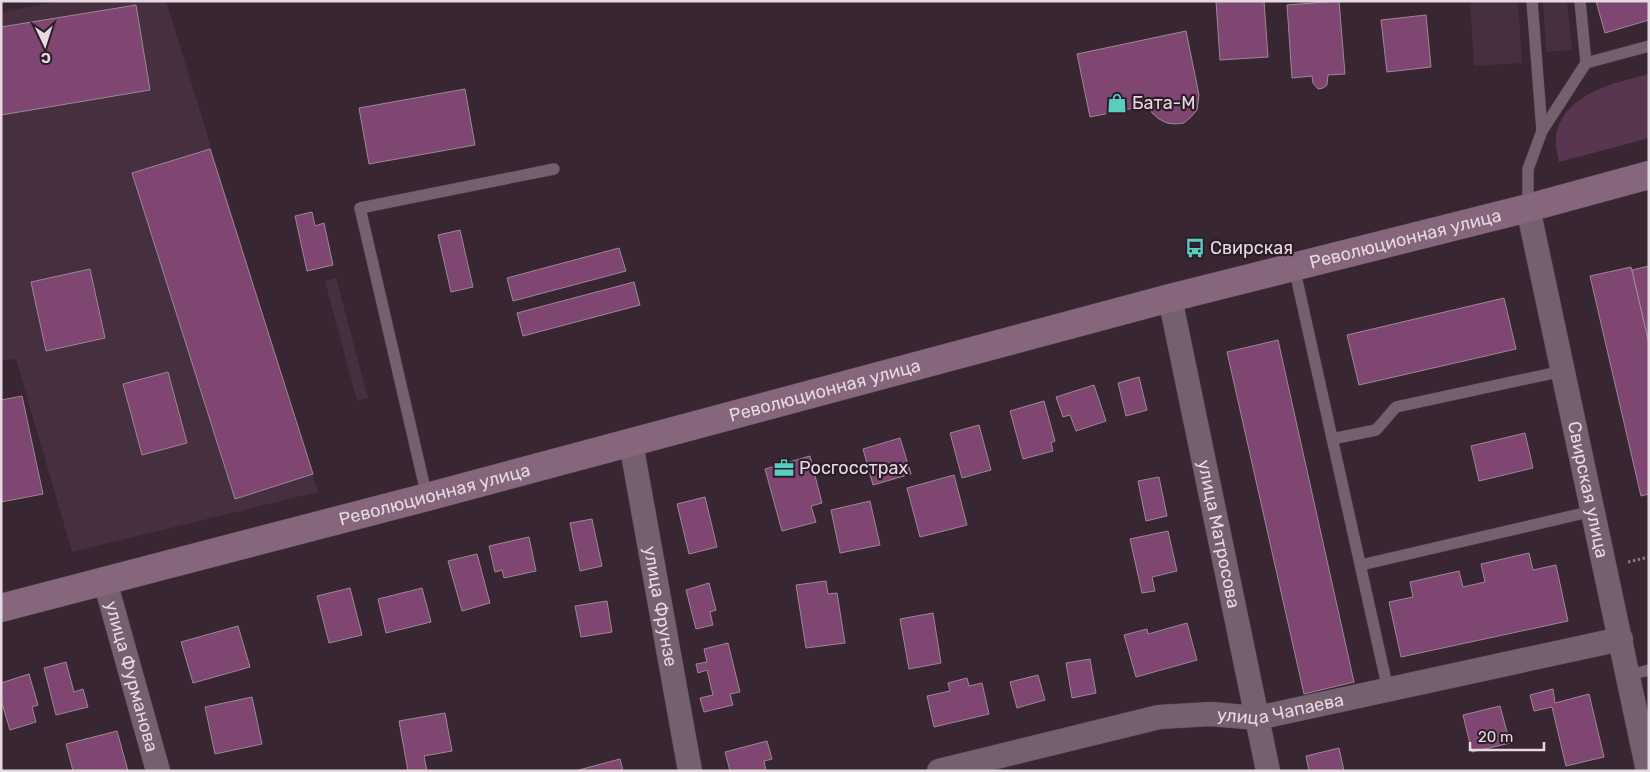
<svg xmlns="http://www.w3.org/2000/svg" width="1650" height="772" viewBox="0 0 1650 772" font-family="Rubik,sans-serif">
  <style>
    .built { fill: #462f3f }
    .green { fill: #59364f }
    .building { fill: #7f4671; stroke: #9d8796 }
    .lines { fill: none; stroke-linecap: round; stroke-linejoin: round }
    .lane-casing { stroke: #52444e; stroke-width: 12 }
    .street-casing { stroke: #52444e; stroke-width: 25 }
    .secondary-casing { stroke: #52444e; stroke-width: 29 }
    .path { stroke: #867782; stroke-width: 3; stroke-dasharray: 2.5 2.5; stroke-linecap: butt }
    .lane { stroke: #75606f; stroke-width: 11 }
    .street { stroke: #75606f; stroke-width: 24 }
    .secondary { stroke: #86667c; stroke-width: 28 }
    .labels { text-anchor: middle; stroke-width: 4.5; stroke-linejoin: round; paint-order: stroke }
    .poi-label { font-size: 18px; fill: #e5dae2; stroke: #2e1d29; text-anchor: start }
    .street-label { font-size: 18px; fill: #e5dae2; stroke: #2e1d29 }
  </style>
  <rect width="100%" height="100%" fill="#382633"/>
  <g class="built">
    <path d="M62 1H166L318 492 72 552 16 359 1 361V12Z"/>
    <path d="M1470 1H1518L1522 63 1474 66Z"/>
    <path d="M1543 1H1567L1572 50 1546 52Z"/>
    <path d="M336 278 368 398 357 401 325 281Z"/>
  </g>
  <path class="green" d="M1649 74V138L1559 162C1557 152 1554 142 1557 131 1568 92 1615 83 1649 74Z"/>
  <g class="building">
    <path d="M1216 1H1264L1268 57 1220 60Z"/>
    <path d="M1339 1 1345 74 1328 75 1327 85 1323 88 1318 89 1313 83 1312 76 1292 78 1287 5Z"/>
    <path d="M1596 1H1649V20L1605 33Z"/>
    <path d="M136 5 150 90 1 115V27Z"/>
    <path d="M1426 15 1431 67 1387 72 1381 20Z"/>
    <path d="M1186 31 1199 95 1197 110 1191 117 1184 123 1175 124 1167 123 1159 119 1152 113 1149 105 1090 117 1077 54Z"/>
    <path d="M465 89 475 145 369 164 359 108Z"/>
    <path d="M210 149 313 474 235 499 132 173Z"/>
    <path d="M312 212 315 226 324 223 333 265 307 271 295 216Z"/>
    <path d="M460 230 473 287 451 292 438 235Z"/>
    <path d="M619 248 626 271 513 301 507 278Z"/>
    <path d="M1649 266V344L1632 270Z"/>
    <path d="M1631 267 1649 344V494L1641 496 1590 276Z"/>
    <path d="M90 269 105 338 46 351 31 282Z"/>
    <path d="M634 282 640 305 523 336 517 313Z"/>
    <path d="M1504 298 1516 349 1359 385 1347 335Z"/>
    <path d="M1278 340 1354 682 1304 694 1227 352Z"/>
    <path d="M168 372 187 443 142 455 123 384Z"/>
    <path d="M1139 377 1147 410 1126 416 1118 383Z"/>
    <path d="M1094 385 1106 421 1076 431 1070 415 1063 417 1056 397Z"/>
    <path d="M22 396 43 494 1 502V400Z"/>
    <path d="M1044 401 1055 441 1051 443 1053 451 1023 459 1010 411Z"/>
    <path d="M979 425 991 470 962 478 950 433Z"/>
    <path d="M1525 433 1533 468 1479 481 1471 446Z"/>
    <path d="M900 438 911 474 873 485 863 449Z"/>
    <path d="M810 456 822 503 811 506 816 522 782 531 765 469Z"/>
    <path d="M954 475 967 525 920 537 907 488Z"/>
    <path d="M1159 477 1167 516 1146 521 1138 481Z"/>
    <path d="M705 497 717 547 689 554 677 504Z"/>
    <path d="M870 501 880 545 840 553 831 510Z"/>
    <path d="M592 519 602 566 580 571 570 523Z"/>
    <path d="M1168 531 1177 571 1152 577 1155 591 1142 593 1130 539Z"/>
    <path d="M529 537 536 571 504 578 502 570 495 572 489 546Z"/>
    <path d="M1529 553 1533 570 1556 565 1568 621 1401 657 1389 602 1413 597 1410 582 1459 571 1463 587 1485 582 1481 564Z"/>
    <path d="M477 554 490 603 462 611 448 561Z"/>
    <path d="M826 581 828 594 837 593 845 643 806 648 796 585Z"/>
    <path d="M709 583 716 610 710 612 713 625 696 629 686 590Z"/>
    <path d="M350 588 362 635 329 643 317 596Z"/>
    <path d="M422 588 431 622 386 633 378 599Z"/>
    <path d="M607 601 612 632 581 637 575 606Z"/>
    <path d="M933 613 941 663 909 669 900 619Z"/>
    <path d="M1187 623 1197 660 1136 677 1124 635 1147 629 1148 634Z"/>
    <path d="M238 626 250 667 193 683 181 642Z"/>
    <path d="M728 643 740 692 730 694 733 705 704 712 700 698 713 695 707 670 698 673 696 664 707 662 704 649Z"/>
    <path d="M1090 659 1096 693 1072 698 1066 663Z"/>
    <path d="M66 662 74 692 83 689 88 707 56 715 44 668Z"/>
    <path d="M29 674 38 705 32 707 36 722 10 730 1 700V683Z"/>
    <path d="M1038 675 1045 700 1017 708 1010 682Z"/>
    <path d="M967 678 969 686 982 683 989 714 934 727 927 696 950 691 948 683Z"/>
    <path d="M1553 689 1555 703 1589 694 1604 757 1566 766 1552 707 1534 711 1530 695Z"/>
    <path d="M252 697 262 744 215 754 205 707Z"/>
    <path d="M1500 706 1510 743 1472 752 1463 715Z"/>
    <path d="M445 713 452 751 424 756 427 771H408L399 721Z"/>
    <path d="M117 731 128 771H73L66 744Z"/>
    <path d="M767 741 772 759 764 761 766 771H730L725 752Z"/>
    <path d="M1339 748 1344 771H1309L1306 756Z"/>
    <path d="M620 759 623 771H575Z"/>
  </g>
  <g class="lines">
    <defs>
      <g id="lane">
        <path d="M1532 1 1542 131"/>
        <path d="M1580 1 1586 63"/>
        <path d="M1528 208V169L1542 131 1586 63 1649 46"/>
        <path d="M1294 267 1388 690"/>
        <path d="M1332 439 1376 430 1396 407 1563 371"/>
        <path d="M427 497 360 208 554 169"/>
        <path d="M1361 565 1593 511"/>
        <path d="M1628 675 1649 670"/>
      </g>
      <g id="street">
        <path id="s1" d="M1528 208 1648 771"/>
        <path id="s2" d="M1170 298 1268 771"/>
        <path id="s3" d="M631 443 690 771"/>
        <path id="s4" d="M105 581 158 771"/>
        <path id="s5" d="M939 771 1159 717 1211 714 1257 718 1621 639"/>
      </g>
      <g id="secondary">
        <path id="s6" d="M1 608 427 497 1170 298 1528 208 1649 175"/>
      </g>
    </defs>
    <use href="#lane" class="lane-casing"/>
    <use href="#street" class="street-casing"/>
    <use href="#secondary" class="secondary-casing"/>
    <path class="path" d="M1628 562 1649 557"/>
    <use href="#lane" class="lane"/>
    <use href="#street" class="street"/>
    <use href="#secondary" class="secondary"/>
  </g>
  <defs>
    <symbol id="shop-bare" viewBox="-9 -9 18 18"><path d="M-5-2.5h2.3a2.7 3.5 0 0 1 5.4 0H5L5.5 6h-11ZM-1.5-2.5h3a1.5 2.3 0 0 0-3 0Z" fill="#58cec1" stroke="#2e1d29" stroke-width="2.5" paint-order="stroke"/></symbol>
    <symbol id="bus-bare" viewBox="-9 -9 18 18"><path d="M-5-6H5V4H4V6H2V4H-2V6H-4V4H-5ZM-3.5-4V0h7V-4ZM-3.5 1.2v1.5H-2V1.2ZM2 1.2v1.5H3.5V1.2Z" fill="#58cec1" stroke="#2e1d29" stroke-width="2.5" paint-order="stroke"/></symbol>
    <symbol id="office-bare" viewBox="-9 -9 18 18"><path d="M-6-3h4V-5.5h4V-3h4V5H-6ZM-1-4.5V-3h2v-1.5ZM-6 0V1H6V0Z" fill="#58cec1" stroke="#2e1d29" stroke-width="2.5" paint-order="stroke"/></symbol>
  </defs>
  <g fill-rule="evenodd">
    <use href="#shop-bare" x="1103" y="89" width="28" height="28"/>
    <use href="#bus-bare" x="1181" y="234" width="28" height="28"/>
    <use href="#office-bare" x="770" y="454" width="28" height="28"/>
  </g>
  <g class="labels">
    <g class="poi-label">
      <text x="1132" y="109">Бата-М</text>
      <text x="1210" y="254">Свирская</text>
      <text x="799" y="474">Росгосстрах</text>
    </g>
    <g class="street-label">
      <text dy="6" stroke="none"><textPath href="#s6" startOffset="1452">Революционная улица</textPath></text>
      <text dy="6" stroke="none"><textPath href="#s6" startOffset="852">Революционная улица</textPath></text>
      <text dy="6" stroke="none"><textPath href="#s1" startOffset="288">Свирская улица</textPath></text>
      <text dy="6" stroke="none"><textPath href="#s6" startOffset="448">Революционная улица</textPath></text>
      <text dy="6" stroke="none"><textPath href="#s2" startOffset="241">улица Матросова</textPath></text>
      <text dy="6" stroke="none"><textPath href="#s3" startOffset="166">улица Фрунзе</textPath></text>
      <text dy="6" stroke="none"><textPath href="#s4" startOffset="99">улица Фурманова</textPath></text>
      <text dy="6" stroke="none"><textPath href="#s5" startOffset="349">улица Чапаева</textPath></text>
    </g>
  </g>
  <rect width="1650" height="772" fill="none" stroke="#e5dae2" stroke-width="5"/>
  <g transform="translate(45 45) rotate(176)" stroke="#2e1d29" stroke-width="4" paint-order="stroke">
  <path d="M0-4L9 19L0 12L-9 19Z" fill="#e5dae2"/>
  <text y="-8" font-size="14" font-weight="bold" text-anchor="middle" fill="#e5dae2">С</text>
  </g>
  <path d="M1470 742v8h74v-8" fill="none" stroke="#e5dae2" stroke-width="2.5"/>
  <text x="1478" y="742" font-size="15" fill="#e5dae2" stroke="#2e1d29" stroke-width="4" paint-order="stroke">20 m</text>
</svg>
